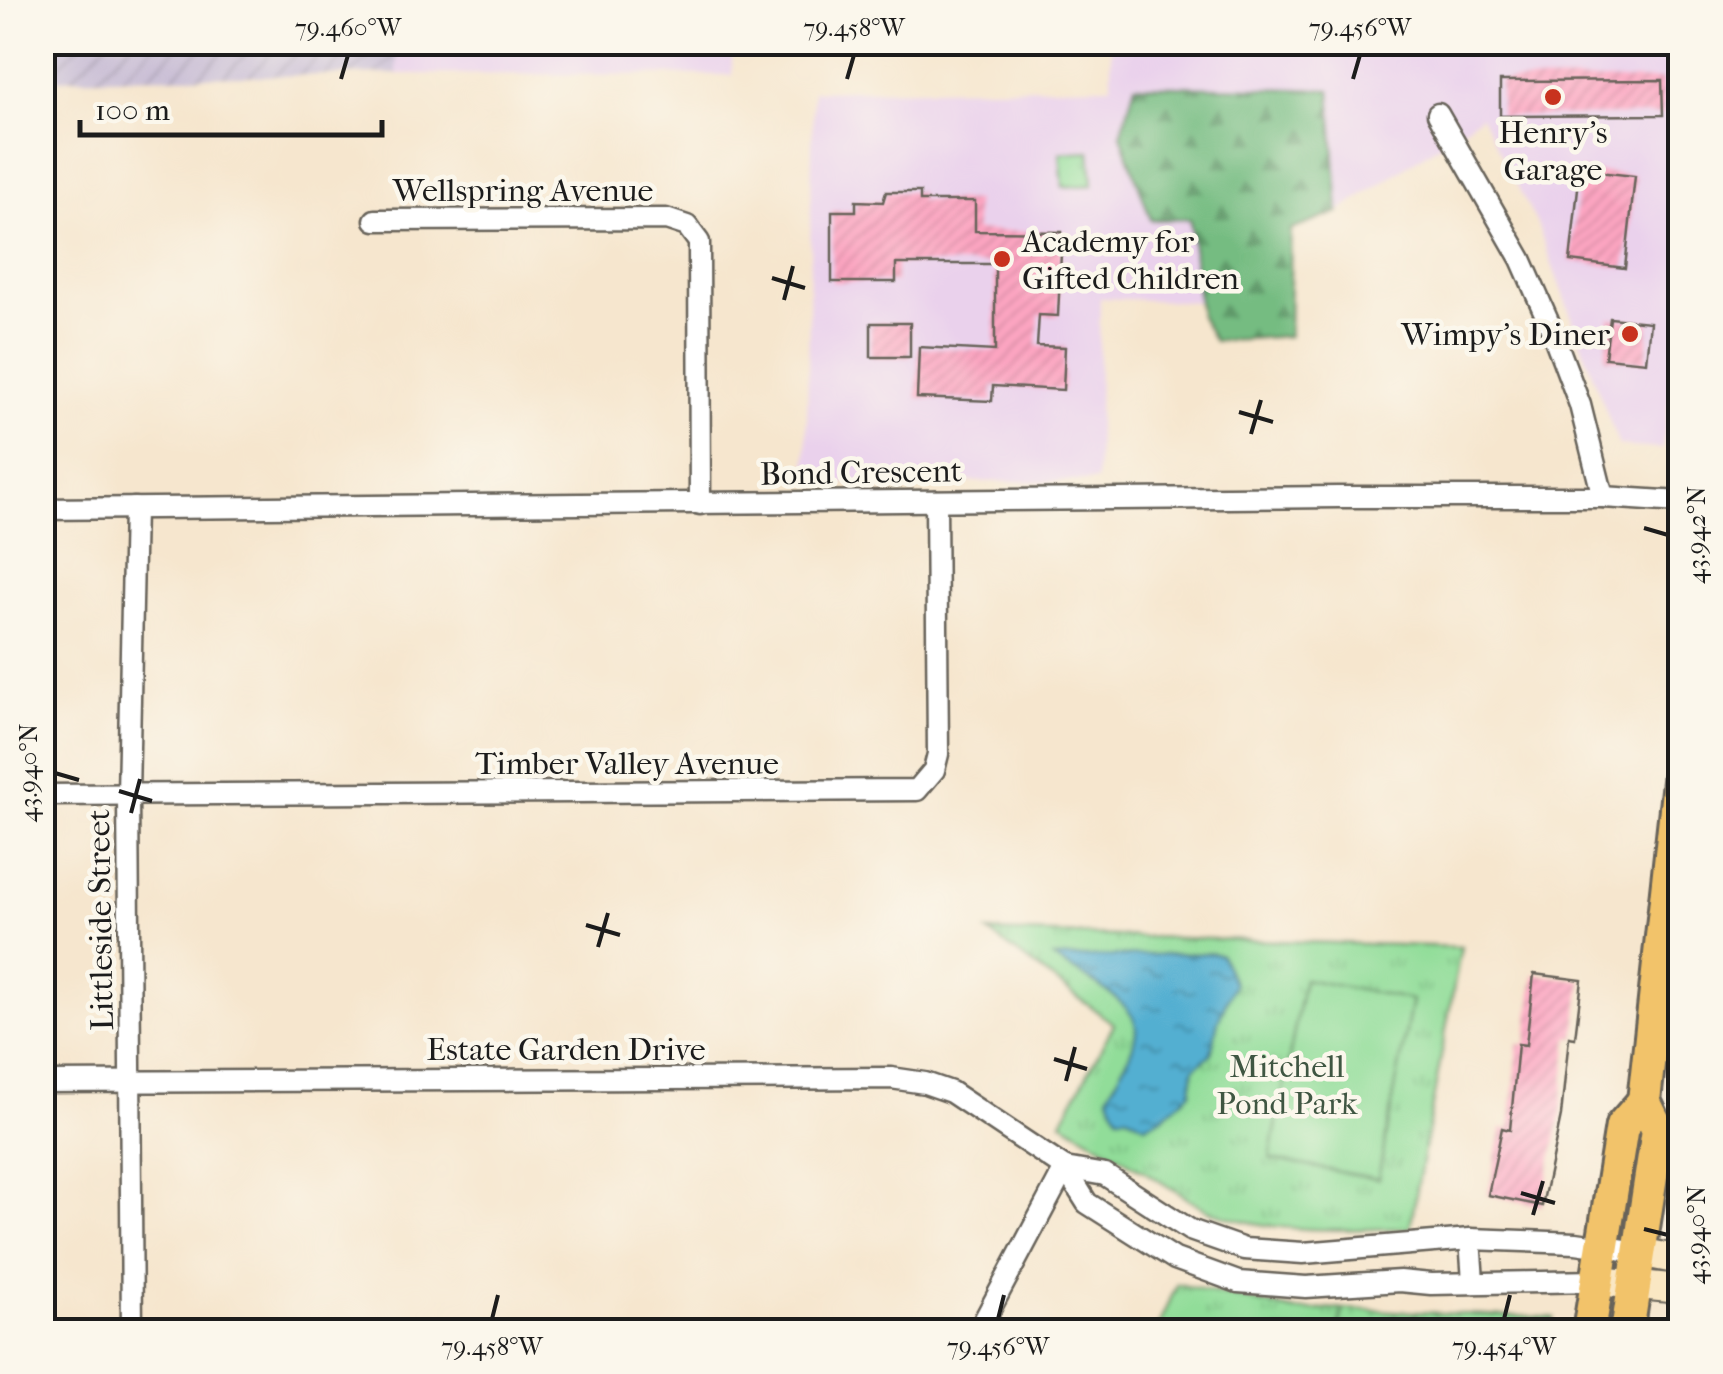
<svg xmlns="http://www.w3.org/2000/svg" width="1723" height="1374" viewBox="0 0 1723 1374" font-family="'IM FELL French Canon',serif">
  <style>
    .built { fill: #ead1ec }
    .industrial { fill: url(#industrial-furrows) }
    .grass { fill: url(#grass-dots); stroke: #567c5a; stroke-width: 2.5 }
    .forest { fill: url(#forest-firs); stroke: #486c4e; stroke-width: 2.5 }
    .park { fill: url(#park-tufts); stroke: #567c5a; stroke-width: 2.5 }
    .pitch { fill: #91dd99; stroke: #567c5a; stroke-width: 2.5 }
    .water { fill: url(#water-ripples); stroke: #386676; stroke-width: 2.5 }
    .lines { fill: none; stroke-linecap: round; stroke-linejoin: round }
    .stream { stroke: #53afd1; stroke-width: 6 }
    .building { fill: url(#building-hatch) }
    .street-casing { stroke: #68635a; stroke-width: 25 }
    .secondary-casing { stroke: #68635a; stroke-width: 32 }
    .primary-casing { stroke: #68635a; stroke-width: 38 }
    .street { stroke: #fff; stroke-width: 20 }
    .secondary { stroke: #fae7c3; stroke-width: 28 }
    .primary { stroke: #f2c36a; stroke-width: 32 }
    .ticks { fill: none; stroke: #1c1c1c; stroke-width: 4 }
    .poi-dot { fill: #c8321e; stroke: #fbf7ec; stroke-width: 4 }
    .labels { text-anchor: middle; stroke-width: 9; stroke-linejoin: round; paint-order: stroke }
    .poi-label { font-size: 32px; fill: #1c1c1c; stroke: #fbf7ec }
    .street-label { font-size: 32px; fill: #1c1c1c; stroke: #fbf7ec }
    .park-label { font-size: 32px; fill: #3f5642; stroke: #fbf7ec }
    .neatline { fill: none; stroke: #1c1c1c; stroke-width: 4 }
    .ticks-label { font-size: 25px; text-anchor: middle; fill: #1c1c1c }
  </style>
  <defs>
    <pattern id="industrial-furrows" width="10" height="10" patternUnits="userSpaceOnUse" patternTransform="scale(2.5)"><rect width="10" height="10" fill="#cabfd6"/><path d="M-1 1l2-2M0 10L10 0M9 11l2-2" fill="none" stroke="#ada4b7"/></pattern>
    <pattern id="grass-dots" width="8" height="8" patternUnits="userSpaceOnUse" patternTransform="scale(2.5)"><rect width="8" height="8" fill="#91dd99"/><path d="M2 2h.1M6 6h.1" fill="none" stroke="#7cbd83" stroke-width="1.8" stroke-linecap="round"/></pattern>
    <pattern id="forest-firs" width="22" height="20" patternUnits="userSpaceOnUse" patternTransform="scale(2.5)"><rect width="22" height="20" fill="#74bc81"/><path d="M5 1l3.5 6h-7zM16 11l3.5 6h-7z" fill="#5e9869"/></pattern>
    <pattern id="park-tufts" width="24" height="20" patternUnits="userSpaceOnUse" patternTransform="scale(2.5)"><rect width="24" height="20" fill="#91dd99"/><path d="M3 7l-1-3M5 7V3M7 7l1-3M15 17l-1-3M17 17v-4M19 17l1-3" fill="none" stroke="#7cbd83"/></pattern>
    <pattern id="water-ripples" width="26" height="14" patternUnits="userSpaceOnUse" patternTransform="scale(2.5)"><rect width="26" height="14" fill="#53afd1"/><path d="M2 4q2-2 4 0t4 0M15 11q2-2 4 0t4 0" fill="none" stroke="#448ea9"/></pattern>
    <pattern id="building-hatch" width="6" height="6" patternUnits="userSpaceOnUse" patternTransform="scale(2.5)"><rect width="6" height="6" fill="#fca5c1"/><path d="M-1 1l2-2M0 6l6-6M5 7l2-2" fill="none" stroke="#d78da5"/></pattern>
  </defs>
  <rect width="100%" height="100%" fill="#fbf7ec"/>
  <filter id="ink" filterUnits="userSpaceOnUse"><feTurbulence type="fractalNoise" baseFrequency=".01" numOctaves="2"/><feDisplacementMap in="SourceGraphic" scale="20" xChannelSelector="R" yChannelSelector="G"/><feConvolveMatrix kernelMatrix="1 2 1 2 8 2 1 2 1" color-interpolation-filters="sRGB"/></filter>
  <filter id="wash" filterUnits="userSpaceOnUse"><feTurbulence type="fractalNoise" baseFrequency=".0048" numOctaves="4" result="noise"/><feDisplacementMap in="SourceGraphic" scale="40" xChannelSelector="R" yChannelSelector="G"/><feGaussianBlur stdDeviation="2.25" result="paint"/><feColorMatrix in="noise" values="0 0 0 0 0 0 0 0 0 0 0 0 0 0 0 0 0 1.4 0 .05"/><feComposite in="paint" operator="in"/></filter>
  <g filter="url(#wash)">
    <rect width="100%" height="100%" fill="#f6e6ce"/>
    <g class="built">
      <path d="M397 43H732V75L397 74Z"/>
      <path d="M1111 43H1680V325L1662 449 1619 446 1537 224 1481 116 1339 212 1329 90 1190 219 1199 302 1100 298 1097 481 806 483 813 91 1111 86Z"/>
    </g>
    <path class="industrial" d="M42 43H397V74L43 79Z"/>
    <path class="grass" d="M1177 1284 1296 1311 1344 1309 1554 1318 1550 1332H1157Z"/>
    <path class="forest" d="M1135 85 1330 90 1339 212 1291 230 1289 336 1214 341 1200 316 1190 219 1151 220 1121 135Z"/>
    <g class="park">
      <path d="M1090 151 1093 185 1063 187 1060 153Z"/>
      <path d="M988 932 1461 947 1410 1228C1341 1230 1273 1235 1207 1210L1062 1121 1114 1024Z"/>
      <path d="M1177 1284 1295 1311 1344 1309 1337 1331H1157Z"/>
    </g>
    <path class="pitch" d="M1304 979 1412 1000 1378 1179 1270 1159Z"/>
    <path class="water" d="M1209 953 1221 955 1234 984 1218 1021 1211 1054 1194 1068 1191 1092 1161 1118 1145 1125 1128 1116H1118L1108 1095C1118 1075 1135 1052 1136 1029 1136 1001 1075 972 1053 958Z"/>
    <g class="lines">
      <path class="stream" d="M1358 1332V1330"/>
    </g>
    <g id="blocks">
      <g class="building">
        <path d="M1662 80 1663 115 1500 116V81Z"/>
        <path d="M1580 170 1635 176 1625 268 1570 261Z"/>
        <path d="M886 192H920V201H975V231L1062 232 1058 316 1039 315 1037 346 1065 347 1063 390 993 386 992 401 917 398 919 347 995 351V264H896V282H832V211H856V201L883 202Z"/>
        <path d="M1610 318 1650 322 1646 362 1605 358Z"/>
        <rect x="871" y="323" width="39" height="34"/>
        <path d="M1534 974 1582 980 1575 1038 1569 1037 1561 1116 1542 1206 1488 1195 1502 1128 1510 1130 1518 1044 1526 1045Z"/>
      </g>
    </g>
  </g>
  <g filter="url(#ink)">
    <use href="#blocks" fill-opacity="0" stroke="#68635a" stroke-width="2.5"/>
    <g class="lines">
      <defs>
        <g id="street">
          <path d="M1438 114 1521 259 1547 318 1580 405 1603 497"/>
          <path d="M375 220 666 219 687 226 699 242 700 504"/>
          <path d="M42 509 1339 497H1603L1680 502"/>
          <path d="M42 795 917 790 934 770 938 754 936 501"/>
          <path d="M42 1082 891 1078 925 1083 951 1092 1065 1168 1087 1203 1175 1259 1238 1282 1306 1287 1400 1281 1431 1284 1598 1281"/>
          <path d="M1065 1168 1105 1175 1190 1230 1244 1249 1303 1253 1470 1239 1576 1243 1639 1252"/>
          <path d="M1470 1239 1473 1281"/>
          <path d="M132 1332 128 795 134 508"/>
          <path d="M978 1332 1065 1168"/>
        </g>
        <g id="secondary">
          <path d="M1639 1252 1680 1260"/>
          <path d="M1598 1281 1680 1289"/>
        </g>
        <g id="primary">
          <path d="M1589 1332 1622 1126 1644 1101"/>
          <path d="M1627 1332 1658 1130 1644 1101 1680 772"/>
        </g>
      </defs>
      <use href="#street" class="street-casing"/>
      <use href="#secondary" class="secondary-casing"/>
      <use href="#primary" class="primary-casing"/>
      <use href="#street" class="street"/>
      <use href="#secondary" class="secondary"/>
      <use href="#primary" class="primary"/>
    </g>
  </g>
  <path class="ticks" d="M341 79 348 55M847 79 854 55M1353 79 1360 55M772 278 805 288M784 300 793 266M1239 412 1273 422M1251 434 1261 400M1644 528 1668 535M55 773 79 780M119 791 152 801M131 813 140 779M586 925 620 935M598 947 608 913M1054 1059 1087 1069M1066 1081 1075 1047M1521 1193 1555 1203M1533 1215 1543 1181M1644 1229 1668 1235M492 1319 498 1295M998 1319 1004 1295M1504 1319 1510 1295"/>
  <g class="poi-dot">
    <circle cx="1553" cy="97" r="10"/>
    <circle cx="1002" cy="259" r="10"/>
    <circle cx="1630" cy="334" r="10"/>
  </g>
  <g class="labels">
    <g class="poi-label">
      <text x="1553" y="143">Henry's<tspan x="1553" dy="37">Garage</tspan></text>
      <text x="1022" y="252" text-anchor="start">Academy for<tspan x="1022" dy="37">Gifted Children</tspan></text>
      <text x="1610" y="345" text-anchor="end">Wimpy's Diner</text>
    </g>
    <g class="street-label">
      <text x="523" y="201">Wellspring Avenue</text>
      <text transform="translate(861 472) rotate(-1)" y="11">Bond Crescent</text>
      <text x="627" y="774">Timber Valley Avenue</text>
      <text transform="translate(100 920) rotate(-91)" y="11">Littleside Street</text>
      <text x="566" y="1060">Estate Garden Drive</text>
    </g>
    <g class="park-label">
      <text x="1287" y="1077">Mitchell<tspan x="1287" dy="37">Pond Park</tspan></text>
    </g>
  </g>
  <rect width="1723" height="1374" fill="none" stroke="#fbf7ec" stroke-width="110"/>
  <path d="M80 120v15h302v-15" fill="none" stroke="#1c1c1c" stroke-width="5"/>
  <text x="95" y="120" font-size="30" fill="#1c1c1c" stroke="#fbf7ec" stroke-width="8" paint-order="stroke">100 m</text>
  <rect x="55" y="55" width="1613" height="1264" class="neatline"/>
  <g class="ticks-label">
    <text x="348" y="36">79.460°W</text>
    <text x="854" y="36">79.458°W</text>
    <text x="1360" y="36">79.456°W</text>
    <text transform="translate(1696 535) rotate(-90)" y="9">43.942°N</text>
    <text transform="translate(28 773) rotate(-90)" y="9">43.940°N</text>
    <text transform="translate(1696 1235) rotate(-90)" y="9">43.940°N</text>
    <text x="492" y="1355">79.458°W</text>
    <text x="998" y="1355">79.456°W</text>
    <text x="1504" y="1355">79.454°W</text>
  </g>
</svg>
